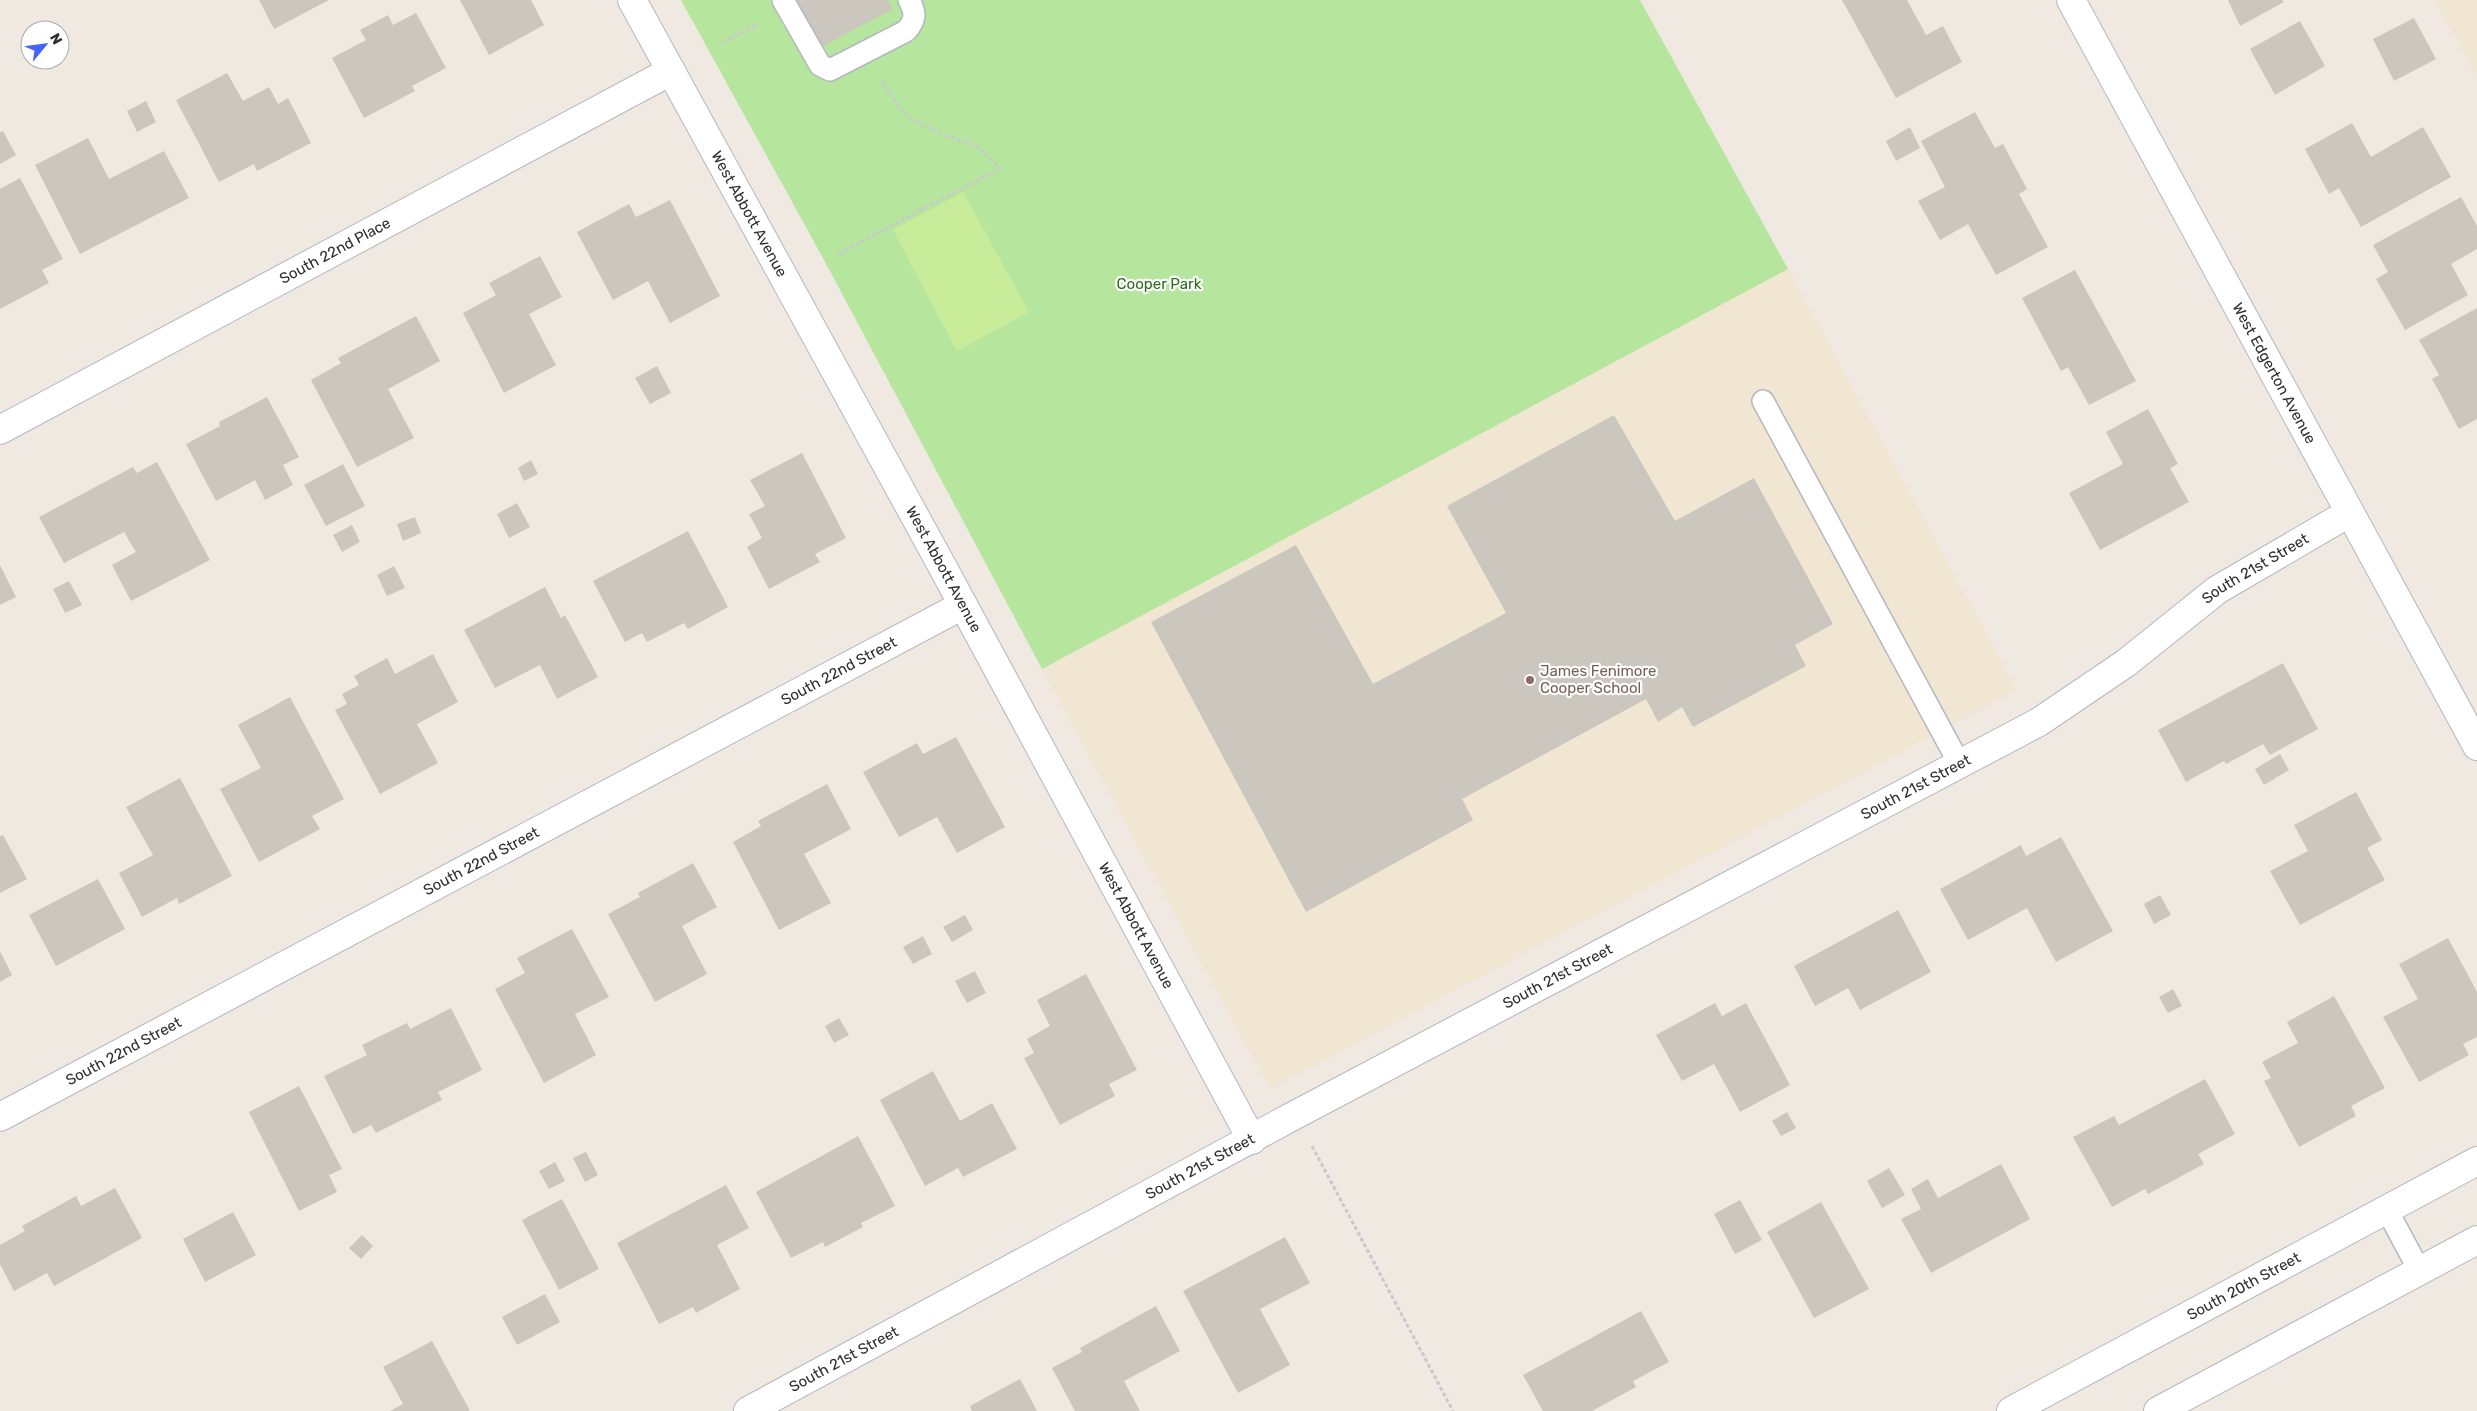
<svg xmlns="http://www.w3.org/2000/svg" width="2477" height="1411" viewBox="0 0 2477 1411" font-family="Rubik,sans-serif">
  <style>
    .education { fill: #f0e6d1 }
    .green { fill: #b6e59e }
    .pitch { fill: #c9ec9a }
    .building { fill: #cbc7bf }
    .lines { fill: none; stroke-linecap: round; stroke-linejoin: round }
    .lane-casing { stroke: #b4b7c1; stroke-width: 24 }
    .street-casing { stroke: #b4b7c1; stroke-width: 30 }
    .secondary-casing { stroke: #b4b7c1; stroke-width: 30 }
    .path { stroke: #c9c9c9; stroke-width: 3; stroke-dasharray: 4 2.5; stroke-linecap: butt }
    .lane { stroke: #fff; stroke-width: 21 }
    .street { stroke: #fff; stroke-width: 28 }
    .secondary { stroke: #fff; stroke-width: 28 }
    .education-dot { fill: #8d6e63; stroke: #fff; stroke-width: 2 }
    .labels { text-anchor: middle; stroke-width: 4.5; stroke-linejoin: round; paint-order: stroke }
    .street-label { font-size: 15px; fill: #2e2e2e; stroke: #fff }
    .park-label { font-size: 15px; fill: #2c6e1b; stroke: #fff }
    .education-label { font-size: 15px; fill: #785e54; stroke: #fff; text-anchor: start }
  </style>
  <rect width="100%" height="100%" fill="#efe9e1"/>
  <g class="education">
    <path d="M2435 0H2477V77Z"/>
    <path d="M1788 269 2017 690 1270 1089 1042 669Z"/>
  </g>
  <path class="green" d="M681 0H1640L1788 269 1042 669 824 260Z"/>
  <path class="pitch" d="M963 192 1029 312 957 351 893 230Z"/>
  <g class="building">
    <path d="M259 0H329L274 29Z"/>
    <path d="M460 0H531L544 25 489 55Z"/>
    <path d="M796 0H888L893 9 821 47Z"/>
    <path d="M1842 0H1907L1926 35 1943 26 1962 62 1896 98Z"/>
    <path d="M2228 0H2282L2284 2 2240 26Z"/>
    <path d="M416 13 446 68 412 86 415 91 364 118 332 58 366 40 360 30 388 15 393 25Z"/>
    <path d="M2414 18 2436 59 2394 81 2373 39Z"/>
    <path d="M2300 21 2325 66 2275 95 2250 49Z"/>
    <path d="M227 73 243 101 269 87 278 104 288 98 311 143 257 171 254 164 219 182 176 100Z"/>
    <path d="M146 101 156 122 137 132 127 111Z"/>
    <path d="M1975 112 1995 148 2003 144 2027 189 2019 194 2048 247 1996 275 1968 224 1940 240 1918 201 1945 187 1921 141Z"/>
    <path d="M2352 123 2371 157 2423 127 2451 177 2361 227 2339 188 2329 194 2305 149Z"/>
    <path d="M1910 127 1920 148 1896 161 1886 141Z"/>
    <path d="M3 131 16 155 0 164V132Z"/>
    <path d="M88 138 109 179 164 151 189 198 80 254 35 165Z"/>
    <path d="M20 178 63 259 42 270 49 283 0 309V189Z"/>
    <path d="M2461 197 2477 226V249L2451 264 2468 295 2405 330 2376 279 2388 272 2373 245Z"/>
    <path d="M670 200 720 296 670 323 648 281 613 300 577 232 629 204 636 217Z"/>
    <path d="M540 256 562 297 529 314 556 365 504 393 463 313 496 295 489 283Z"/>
    <path d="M2075 270 2136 381 2089 405 2068 367 2061 371 2022 298Z"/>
    <path d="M2477 308V419L2459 429 2432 379 2439 375 2419 340Z"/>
    <path d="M416 316 440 361 388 389 414 438 357 467 311 380 341 363 338 358Z"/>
    <path d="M657 366 671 393 650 404 635 378Z"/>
    <path d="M267 397 299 457 283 465 293 485 265 500 255 480 216 501 186 444 220 426 219 422Z"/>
    <path d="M2148 409 2178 464 2170 468 2189 502 2100 550 2069 493 2123 464 2106 432Z"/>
    <path d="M1614 415 1675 521 1754 478 1833 624 1795 645 1806 666 1693 727 1682 707 1658 722 1646 699 1462 799 1473 820 1306 912 1151 622 1296 545 1373 684 1506 613 1447 506Z"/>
    <path d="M802 453 846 538 815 554 820 562 769 589 747 547 762 538 749 514 765 506 750 480Z"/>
    <path d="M531 460 538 474 524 481 518 468Z"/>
    <path d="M157 462 210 560 131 601 112 565 136 552 124 532 64 563 39 517 133 467 137 473Z"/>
    <path d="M343 464 365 506 326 526 304 485Z"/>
    <path d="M517 503 530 527 509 538 497 514Z"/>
    <path d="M415 517 421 533 403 541 397 524Z"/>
    <path d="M352 525 360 542 342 552 333 535Z"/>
    <path d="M688 531 728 607 688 629 684 623 647 642 642 633 625 642 593 581Z"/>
    <path d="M0 565 16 597 0 605Z"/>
    <path d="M394 566 405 588 387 596 377 575Z"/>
    <path d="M69 581 82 605 65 613 53 589Z"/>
    <path d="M545 587 561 618 565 615 598 677 557 699 540 665 495 688 464 630Z"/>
    <path d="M433 654 458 702 417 724 438 763 380 794 335 710 347 704 342 694 359 685 354 676 387 658 395 674Z"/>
    <path d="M2283 663 2318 729 2270 755 2263 744 2226 764 2224 761 2186 782 2158 730Z"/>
    <path d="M290 697 344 799 312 816 320 829 259 862 220 789 261 768 238 725Z"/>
    <path d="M956 737 1005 827 957 853 937 817 899 837 863 772 917 743 923 754Z"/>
    <path d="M2280 754 2289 770 2264 785 2255 769Z"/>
    <path d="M180 778 232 876 179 904 177 898 142 917 119 873 153 855 126 807Z"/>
    <path d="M827 784 851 829 804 854 831 903 779 930 733 842 761 826 758 821Z"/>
    <path d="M2356 792 2382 840 2367 848 2385 880 2300 925 2270 871 2308 851 2294 825Z"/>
    <path d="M3 835 27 879 0 893V836Z"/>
    <path d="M2061 837 2113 931 2056 962 2027 908 1968 940 1940 889 2021 845 2026 856Z"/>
    <path d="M693 863 717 907 682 926 707 974 655 1002 608 914 640 897 638 893Z"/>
    <path d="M98 879 125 929 56 966 29 915Z"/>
    <path d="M2160 895 2171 915 2154 924 2144 904Z"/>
    <path d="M1898 910 1931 972 1860 1010 1848 988 1815 1006 1794 966Z"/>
    <path d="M965 915 973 930 952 942 943 927Z"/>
    <path d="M572 929 609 997 575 1014 596 1055 544 1083 495 989 525 973 517 958Z"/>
    <path d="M923 936 932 954 913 964 903 947Z"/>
    <path d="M2448 938 2477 992V1037L2463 1044 2469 1055 2419 1082 2383 1017 2418 999 2399 964Z"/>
    <path d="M0 951 12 975 0 982Z"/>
    <path d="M975 971 986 993 967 1003 955 981Z"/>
    <path d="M1086 974 1137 1070 1109 1084 1115 1096 1060 1125 1024 1058 1034 1053 1027 1039 1050 1026 1037 1000Z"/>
    <path d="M2173 989 2182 1006 2168 1013 2159 997Z"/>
    <path d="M2334 996 2385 1088 2351 1106 2356 1116 2299 1147 2264 1081 2271 1078 2262 1062 2298 1043 2287 1022Z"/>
    <path d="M1715 1003 1722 1016 1746 1003 1790 1085 1740 1112 1714 1064 1682 1081 1656 1035Z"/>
    <path d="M451 1008 482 1070 438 1092 442 1100 376 1133 371 1125 353 1134 324 1076 367 1055 362 1045 407 1023 410 1029Z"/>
    <path d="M839 1018 849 1035 834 1043 825 1026Z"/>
    <path d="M933 1071 960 1121 992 1103 1017 1149 963 1177 958 1168 925 1186 880 1100Z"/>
    <path d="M2205 1079 2235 1134 2198 1154 2204 1164 2148 1194 2145 1189 2112 1207 2073 1137 2114 1116 2119 1125Z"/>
    <path d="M299 1086 342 1169 329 1175 337 1192 299 1211 249 1112Z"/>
    <path d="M1787 1112 1796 1128 1781 1136 1772 1121Z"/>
    <path d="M858 1136 895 1206 861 1223 863 1227 825 1247 823 1242 791 1258 756 1192Z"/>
    <path d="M586 1152 598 1175 585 1182 573 1158Z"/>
    <path d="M555 1162 565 1181 549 1189 539 1171Z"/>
    <path d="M2001 1164 2030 1219 1931 1273 1901 1219 1921 1209 1911 1189 1928 1179 1938 1198Z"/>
    <path d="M1889 1168 1905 1195 1882 1208 1867 1181Z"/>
    <path d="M726 1185 749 1228 717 1245 740 1289 696 1313 693 1307 659 1324 617 1243Z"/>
    <path d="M115 1188 142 1238 54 1286 47 1273 14 1291 0 1264V1245L25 1231 22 1226 76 1196 81 1206Z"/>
    <path d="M562 1199 599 1269 559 1290 522 1220Z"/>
    <path d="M1740 1200 1762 1240 1735 1254 1714 1214Z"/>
    <path d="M1821 1202 1869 1289 1814 1318 1767 1232Z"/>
    <path d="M233 1212 256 1255 205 1282 183 1239Z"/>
    <path d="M362 1235 373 1246 361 1259 349 1248Z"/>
    <path d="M1285 1237 1310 1283 1260 1309 1290 1365 1238 1393 1183 1291Z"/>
    <path d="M545 1294 560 1322 517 1345 502 1317Z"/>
    <path d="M1156 1306 1180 1351 1124 1381 1140 1411H1075L1052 1368 1082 1352 1080 1348Z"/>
    <path d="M1641 1311 1669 1362 1633 1381 1636 1387 1592 1411H1543L1523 1375Z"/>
    <path d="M432 1341 470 1411H390L403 1404 383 1367Z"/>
    <path d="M1020 1379 1037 1411H972L970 1406Z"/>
  </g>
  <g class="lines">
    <defs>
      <g id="lane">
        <path d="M783 0 820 65 830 70 906 31C916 20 916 13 909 0"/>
        <path d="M1763 401 1959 763"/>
        <path d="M2387 1210 2419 1270"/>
      </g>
      <g id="street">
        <path id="s1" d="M632 0 941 564 1252 1140"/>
        <path id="s2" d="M0 430 671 71"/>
        <path id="s3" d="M0 1117 963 605"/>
        <path id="s4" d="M748 1411 1295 1115 2039 722 2126 663 2217 590 2349 513"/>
      </g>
      <g id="secondary">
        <path id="s5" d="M2071 0 2477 746"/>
        <path id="s6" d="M2011 1411 2477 1161"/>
        <path d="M2158 1411 2477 1240"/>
      </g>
    </defs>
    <use href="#lane" class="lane-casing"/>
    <use href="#street" class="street-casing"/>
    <use href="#secondary" class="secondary-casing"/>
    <g class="path">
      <path d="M723 42 759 24"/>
      <path d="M838 254 1001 168 975 145 944 135 911 119 898 105 881 80"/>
      <path d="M1312 1146 1453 1411"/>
    </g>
    <use href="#lane" class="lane"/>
    <use href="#street" class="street"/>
    <use href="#secondary" class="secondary"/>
  </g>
  <circle class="education-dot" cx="1530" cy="680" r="5"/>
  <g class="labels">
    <g class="street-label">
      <text dy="5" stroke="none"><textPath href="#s1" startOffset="244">West Abbott Avenue</textPath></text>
      <text dy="5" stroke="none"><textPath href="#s2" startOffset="380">South 22nd Place</textPath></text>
      <text dy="5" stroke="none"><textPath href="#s5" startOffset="425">West Edgerton Avenue</textPath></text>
      <text dy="5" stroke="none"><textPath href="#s1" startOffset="649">West Abbott Avenue</textPath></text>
      <text dy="5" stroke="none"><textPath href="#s4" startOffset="1729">South 21st Street</textPath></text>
      <text dy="5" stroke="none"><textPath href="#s3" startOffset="950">South 22nd Street</textPath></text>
      <text dy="5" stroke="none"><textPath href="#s4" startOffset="1324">South 21st Street</textPath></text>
      <text dy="5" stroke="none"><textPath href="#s3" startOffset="545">South 22nd Street</textPath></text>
      <text dy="5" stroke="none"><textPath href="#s1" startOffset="1054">West Abbott Avenue</textPath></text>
      <text dy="5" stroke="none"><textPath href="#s4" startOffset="919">South 21st Street</textPath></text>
      <text dy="5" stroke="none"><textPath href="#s3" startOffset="140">South 22nd Street</textPath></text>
      <text dy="5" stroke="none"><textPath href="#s4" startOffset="514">South 21st Street</textPath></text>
      <text dy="5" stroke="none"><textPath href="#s6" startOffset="264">South 20th Street</textPath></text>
      <text dy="5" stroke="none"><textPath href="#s4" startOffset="109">South 21st Street</textPath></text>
    </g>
    <g class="park-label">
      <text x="1159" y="289">Cooper Park</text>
    </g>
    <g class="education-label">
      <text x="1540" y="676">James Fenimore<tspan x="1540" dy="17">Cooper School</tspan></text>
    </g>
  </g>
  <g transform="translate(45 45) rotate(61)"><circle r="24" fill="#ffffff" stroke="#ababab"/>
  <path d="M0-4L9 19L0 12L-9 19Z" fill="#4264fb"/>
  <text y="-8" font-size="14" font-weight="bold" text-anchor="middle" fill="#2e2e2e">N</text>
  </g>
</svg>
